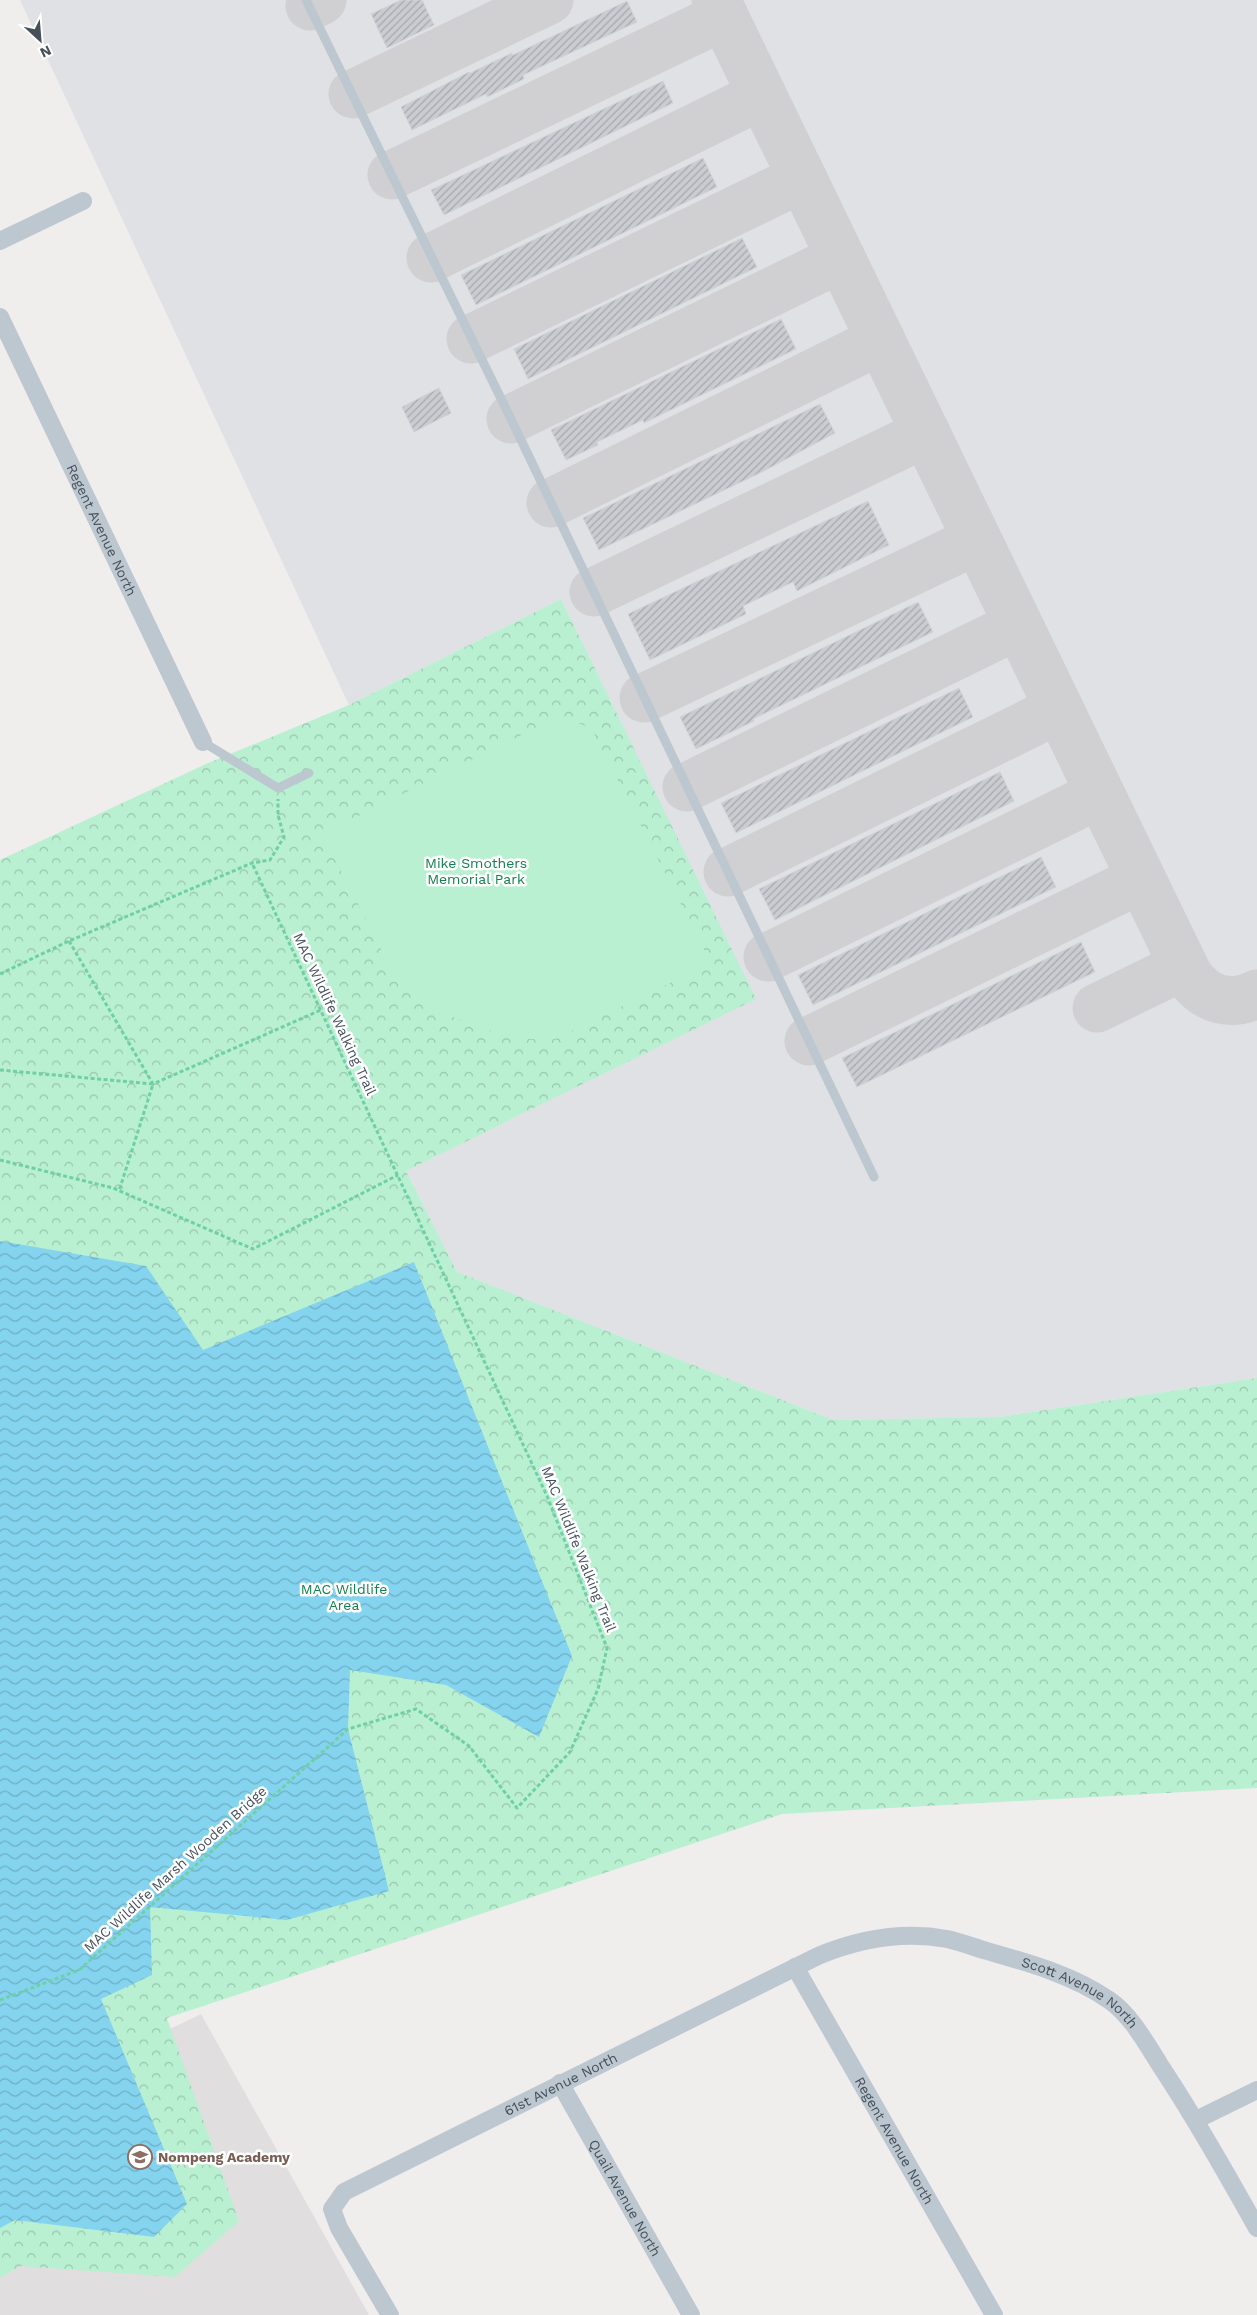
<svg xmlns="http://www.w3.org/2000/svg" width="1257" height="2315" viewBox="0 0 1257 2315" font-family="'Work Sans',sans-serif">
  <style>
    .education { fill: #e1dedf }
    .airport { fill: #dfe1e5 }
    .park { fill: url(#park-crowns) }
    .pitch { fill: #b9f0d1 }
    .water { fill: url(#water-waves) }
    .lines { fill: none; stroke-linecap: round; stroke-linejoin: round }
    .taxiway { stroke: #d0d0d2; stroke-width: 49 }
    .building { fill: url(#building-hatch); stroke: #d1d3d9 }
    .path { stroke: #70d0a5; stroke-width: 3; stroke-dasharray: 4 2.5; stroke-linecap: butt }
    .lane { stroke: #bdc7d0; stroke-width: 9 }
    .street { stroke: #bdc7d0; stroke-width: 18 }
    .labels { text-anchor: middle; stroke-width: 5; stroke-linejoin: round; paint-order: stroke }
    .street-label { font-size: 14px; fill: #45505b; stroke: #fff }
    .park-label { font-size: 14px; fill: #13804e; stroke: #fff }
    .education-label { font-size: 14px; font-weight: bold; fill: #785e54; stroke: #fff; text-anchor: start }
  </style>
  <defs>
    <pattern id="park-crowns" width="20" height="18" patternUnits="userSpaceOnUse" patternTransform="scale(1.25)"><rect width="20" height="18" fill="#b9f0d1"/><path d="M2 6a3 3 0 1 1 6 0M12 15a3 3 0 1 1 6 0" fill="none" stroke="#98c5ad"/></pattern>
    <pattern id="water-waves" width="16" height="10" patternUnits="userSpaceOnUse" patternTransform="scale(1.25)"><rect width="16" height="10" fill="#84d4ef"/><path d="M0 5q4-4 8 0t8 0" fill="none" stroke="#6eaec5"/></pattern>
    <pattern id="building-hatch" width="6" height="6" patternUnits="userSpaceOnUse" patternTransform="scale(1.25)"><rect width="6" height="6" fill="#caccd2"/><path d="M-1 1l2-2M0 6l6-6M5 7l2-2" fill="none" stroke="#a6a8ad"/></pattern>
  </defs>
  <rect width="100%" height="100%" fill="#f0eded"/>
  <path class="education" d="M201 2014 369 2315H0V2111Z"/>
  <path class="airport" d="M20 0H1257V1378L999 1417 833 1420 457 1272 406 1171 755 999 561 599 349 705Z"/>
  <path class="park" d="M561 599 756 999 406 1171 457 1272 833 1420 999 1417 1257 1378V1788L782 1814 167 2018 239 2221 175 2277 20 2266 0 2278V860L206 764 349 705Z"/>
  <path class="pitch" d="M560 716 591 728 711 963 555 1039H513L429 1008 400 986 322 834Z"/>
  <path class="water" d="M0 1241 146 1266 203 1350 414 1262 572 1656 539 1737 446 1685 350 1670 348 1729 389 1891 287 1920 150 1907 152 1975 101 1999 187 2204 154 2237 15 2220 0 2228Z"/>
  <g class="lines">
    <g class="taxiway">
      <path d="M716 0 1188 975C1205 1000 1230 1007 1257 994"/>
      <path d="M310 6 322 0"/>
      <path d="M353 94 549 0"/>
      <path d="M392 175 724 16"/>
      <path d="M431 258 762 95"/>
      <path d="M471 339 802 178"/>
      <path d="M511 419 841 258"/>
      <path d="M551 503 881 340"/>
      <path d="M594 592 926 433"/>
      <path d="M644 698 977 540"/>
      <path d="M687 787 1018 625"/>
      <path d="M728 872 1059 709"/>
      <path d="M768 957 1100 794"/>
      <path d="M1097 1008 1183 966"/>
      <path d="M809 1041 1141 879"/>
    </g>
  </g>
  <g class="building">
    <path d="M401 0H422L434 25 387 48 371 14Z"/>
    <path d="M627 1 637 22 523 75 524 79 487 97 486 94 412 130 401 107 469 72 470 73 512 53 513 55Z"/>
    <path d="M663 81 673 103 444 215 431 190Z"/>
    <path d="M703 158 717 187 476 305 461 275Z"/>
    <path d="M742 238 757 267 528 379 514 349Z"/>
    <path d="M781 319 796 349 644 423 643 420 597 442 598 445 566 460 551 430Z"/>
    <path d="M439 388 451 413 414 432 402 407Z"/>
    <path d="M820 404 835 433 762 472 599 550 583 518Z"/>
    <path d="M868 501 889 545 797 591 793 582 743 606 746 614 650 660 628 614Z"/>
    <path d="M918 602 933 632 753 719 754 721 696 749 680 717Z"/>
    <path d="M959 688 973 717 736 833 721 803Z"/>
    <path d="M1000 772 1014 801 775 920 759 889Z"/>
    <path d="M1041 857 1056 887 813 1005 798 975Z"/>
    <path d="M1081 942 1095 972 857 1087 842 1058Z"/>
  </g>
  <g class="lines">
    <g class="path">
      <path d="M69 941 153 1084 321 1010"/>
      <path d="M0 974 69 941 252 863 270 860 284 837 278 815V799"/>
      <path d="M0 1070 153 1084 119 1191"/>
      <path d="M0 1160 113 1188 253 1249 398 1175"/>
      <path d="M0 2000 79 1970 348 1729 416 1709 469 1746 517 1808 570 1752 598 1689 607 1648 547 1496 252 863"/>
    </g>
    <g class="lane">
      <path d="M306 0 511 419 874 1177"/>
      <path d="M203 742 278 788 309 773"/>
    </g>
    <g class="street">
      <path d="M0 241 83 201"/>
      <path id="s1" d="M0 317 203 742"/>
      <path id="s2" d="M795 1967 994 2315"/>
      <path id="s3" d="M560 2083 691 2315"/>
      <path d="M1196 2120 1257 2090"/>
      <path id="s4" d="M390 2315 339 2228 332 2209 344 2192 818 1956C859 1939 903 1931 947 1939 960 1942 974 1947 987 1951 1029 1963 1073 1975 1109 2000 1131 2015 1146 2043 1160 2065 1195 2118 1226 2173 1257 2228"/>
    </g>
  </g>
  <defs>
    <symbol id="school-ring" viewBox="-11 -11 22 22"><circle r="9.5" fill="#fff" stroke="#8d6e63" stroke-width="1.5"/><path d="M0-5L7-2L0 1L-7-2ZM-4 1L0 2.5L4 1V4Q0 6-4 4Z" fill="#8d6e63"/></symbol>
  </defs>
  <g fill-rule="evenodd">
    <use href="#school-ring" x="126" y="2143" width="28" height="28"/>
  </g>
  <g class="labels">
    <g class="street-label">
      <text dy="5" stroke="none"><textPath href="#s1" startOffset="236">Regent Avenue North</textPath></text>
      <text transform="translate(335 1014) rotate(65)" y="5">MAC Wildlife Walking Trail</text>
      <text transform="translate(579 1549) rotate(68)" y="5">MAC Wildlife Walking Trail</text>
      <text transform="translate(175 1869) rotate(-42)" y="5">MAC Wildlife Marsh Wooden Bridge</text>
      <text dy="5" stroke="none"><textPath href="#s4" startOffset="948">Scott Avenue North</textPath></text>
      <text dy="5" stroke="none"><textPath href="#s4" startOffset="384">61st Avenue North</textPath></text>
      <text dy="5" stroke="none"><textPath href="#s2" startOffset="200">Regent Avenue North</textPath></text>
      <text dy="5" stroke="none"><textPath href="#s3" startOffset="132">Quail Avenue North</textPath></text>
    </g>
    <g class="park-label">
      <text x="476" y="868">Mike Smothers<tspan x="476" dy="16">Memorial Park</tspan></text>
      <text x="344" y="1594">MAC Wildlife<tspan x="344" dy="16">Area</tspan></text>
    </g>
    <g class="education-label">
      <text x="158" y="2162">Nompeng Academy</text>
    </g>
  </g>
  <g transform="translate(40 40) rotate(154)" stroke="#ffffff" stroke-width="4" paint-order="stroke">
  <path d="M0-4L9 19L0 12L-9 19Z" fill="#45505b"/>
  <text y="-8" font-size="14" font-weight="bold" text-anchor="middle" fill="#45505b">N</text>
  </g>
</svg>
